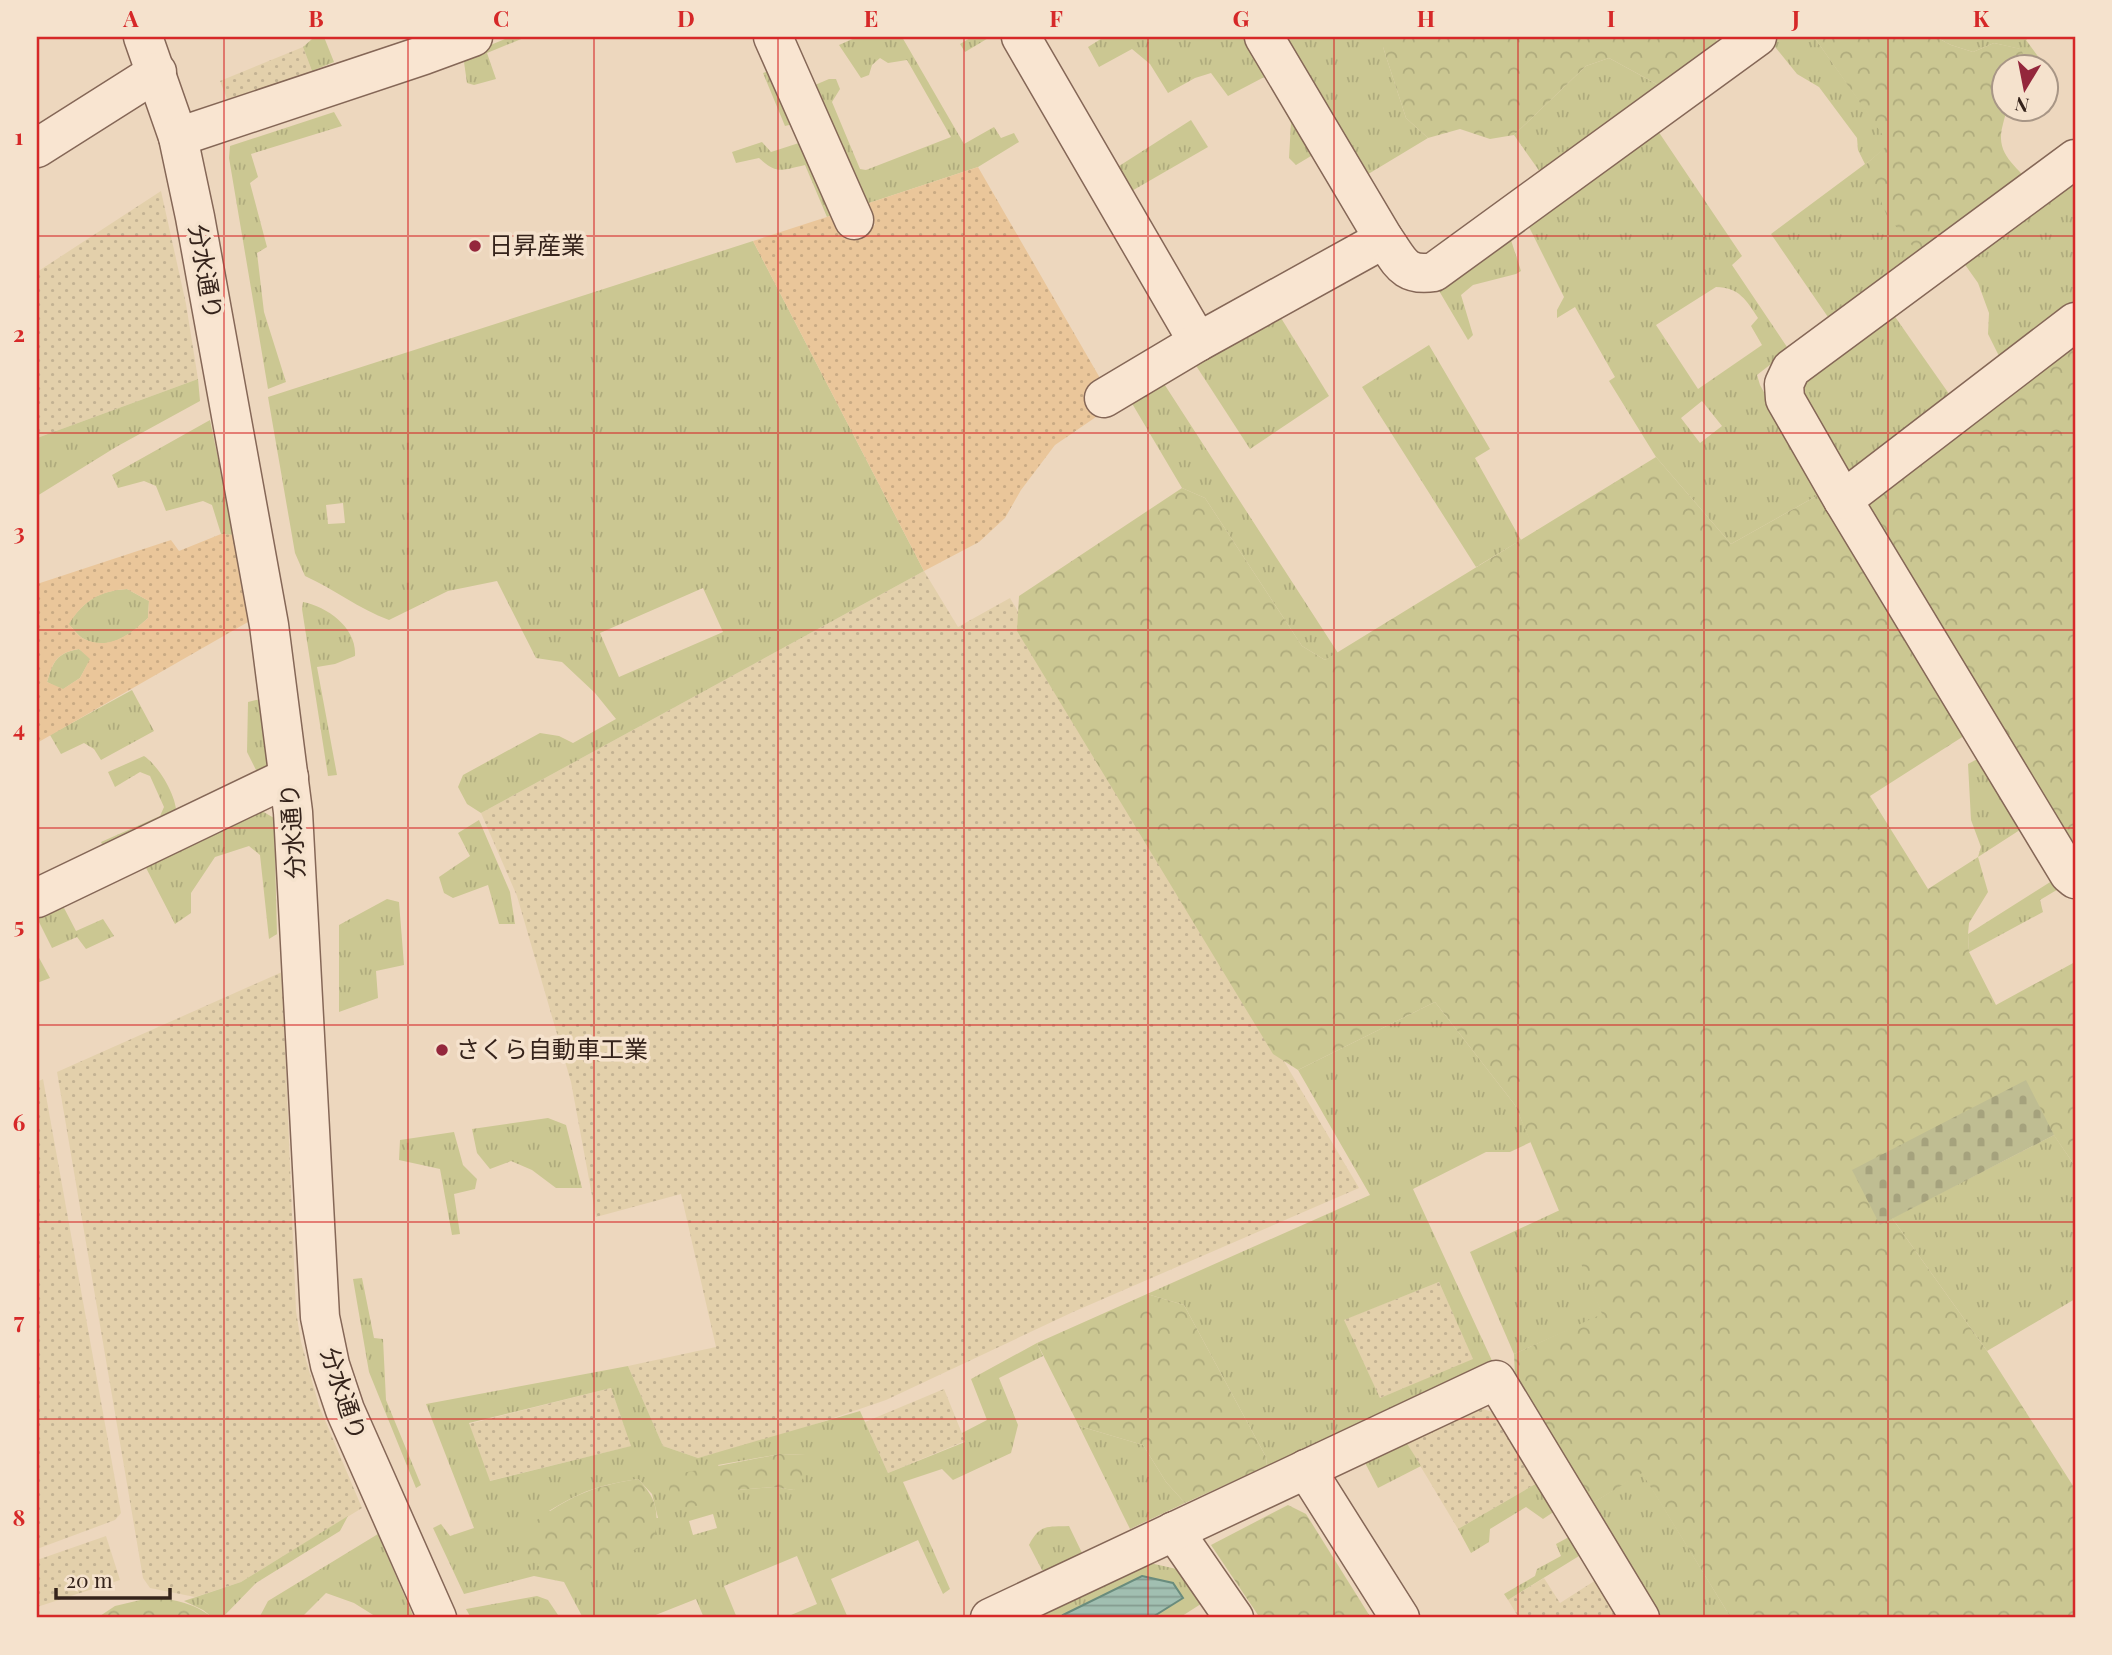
<svg xmlns="http://www.w3.org/2000/svg" width="2112" height="1655" viewBox="0 0 2112 1655" font-family="'Playfair Display','Noto Sans JP',serif">
  <style>
    .farmland { fill: url(#farmland-dots) }
    .grass { fill: url(#grass-tufts); fill-rule: evenodd }
    .forest { fill: url(#forest-crowns) }
    .sand { fill: url(#sand-dots); fill-rule: evenodd }
    .cemetery { fill: url(#cemetery-stones) }
    .water { fill: url(#water-rules); stroke: #698c7d; stroke-width: 2 }
    .lines { fill: none; stroke-linecap: round; stroke-linejoin: round }
    .minor-casing { stroke: #856757; stroke-width: 41 }
    .minor { stroke: #f9e5d1; stroke-width: 38 }
    .grid { fill: none; stroke: #d62828; stroke-width: 2; stroke-opacity: 0.55 }
    .poi-dot { fill: #94273c; stroke: #f5e2cd; stroke-width: 2.5 }
    .labels { text-anchor: middle; stroke-width: 7; stroke-linejoin: round; paint-order: stroke }
    .poi-label { font-size: 24px; fill: #35231b; stroke: #f5e2cd; text-anchor: start }
    .street-label { font-size: 24px; fill: #35231b; stroke: #f5e2cd }
    .neatline { fill: none; stroke: #d62828; stroke-width: 2.5 }
    .grid-label { font-size: 23px; text-anchor: middle; font-weight: bold; fill: #d62828 }
  </style>
  <defs>
    <pattern id="farmland-dots" width="8" height="8" patternUnits="userSpaceOnUse" patternTransform="scale(1.75)"><rect width="8" height="8" fill="#e3d0ab"/><path d="M2 2h.1M6 6h.1" fill="none" stroke="#c3b293" stroke-width="1.8" stroke-linecap="round"/></pattern>
    <pattern id="grass-tufts" width="24" height="20" patternUnits="userSpaceOnUse" patternTransform="scale(1.75)"><rect width="24" height="20" fill="#cbc792"/><path d="M3 7l-1-3M5 7V3M7 7l1-3M15 17l-1-3M17 17v-4M19 17l1-3" fill="none" stroke="#afab7d"/></pattern>
    <pattern id="forest-crowns" width="20" height="18" patternUnits="userSpaceOnUse" patternTransform="scale(1.75)"><rect width="20" height="18" fill="#cbc792"/><path d="M2 6a3 3 0 1 1 6 0M12 15a3 3 0 1 1 6 0" fill="none" stroke="#afab7d"/></pattern>
    <pattern id="sand-dots" width="8" height="8" patternUnits="userSpaceOnUse" patternTransform="scale(1.75)"><rect width="8" height="8" fill="#eac69a"/><path d="M2 2h.1M6 6h.1" fill="none" stroke="#c9aa84" stroke-width="1.8" stroke-linecap="round"/></pattern>
    <pattern id="cemetery-stones" width="16" height="16" patternUnits="userSpaceOnUse" patternTransform="scale(1.75)"><rect width="16" height="16" fill="#bfbd92"/><path d="M2 7V4a2 2 0 0 1 4 0v3zM10 15v-3a2 2 0 0 1 4 0v3z" fill="#a5a27d"/></pattern>
    <pattern id="water-rules" width="6" height="5" patternUnits="userSpaceOnUse" patternTransform="scale(1.75)"><rect width="6" height="5" fill="#a1bfb1"/><path d="M0 2.5h6" fill="none" stroke="#849b8f"/></pattern>
  </defs>
  <rect width="100%" height="100%" fill="#edd7be"/>
  <g class="farmland">
    <path d="M303 47 312 71 229 104 220 81Z"/>
    <path d="M161 191 186 304 198 379 37 438V272Z"/>
    <path d="M924 571 958 627 1010 598 1359 1188 1073 1312 886 1400 778 1437 698 1458 663 1446 628 1366 716 1347 681 1194 596 1217 571 1082 517 896 481 813Z"/>
    <path d="M282 972 296 1311 301 1342 319 1406 362 1508 241 1582 195 1597 150 1588 143 1578 57 1072Z"/>
    <path d="M43 1079 121 1513 115 1520 37 1549V1082Z"/>
    <path d="M1439 1282 1474 1360 1380 1398 1343 1320Z"/>
    <path d="M611 1388 632 1446 489 1481 469 1424Z"/>
    <path d="M944 1389 965 1441 888 1473 865 1422Z"/>
    <path d="M1468 1404 1498 1414 1537 1483 1458 1529 1403 1437Z"/>
    <path d="M106 1536 120 1580 37 1607V1560Z"/>
    <path d="M1544 1578 1560 1603 1596 1580 1620 1618H1519L1508 1600Z"/>
  </g>
  <g class="grass">
    <path d="M312 37H324L334 62 312 71 303 47 312 39Z"/>
    <path d="M510 37H526L487 53 496 79 474 85 467 83 464 62 466 55Z"/>
    <path d="M857 37H902L964 144 994 127 1001 138 1014 133 1019 142 978 167 866 204 815 85 829 79H836L840 89 832 102 860 169 866 170 951 137 907 60 888 63 880 58 872 65 869 75 861 78 839 45Z"/>
    <path d="M972 37H990L965 52 960 44Z"/>
    <path d="M1104 37H1249L1270 74 1228 96 1211 73 1195 78 1168 93 1150 64 1132 49 1099 67 1088 47Z"/>
    <path d="M1284 37H1383V47L1406 118 1428 138 1365 176Z"/>
    <path d="M1778 37H1814L1890 144 1866 164 1921 256 1830 320 1771 234 1865 164 1858 150 1857 138 1819 87 1797 74 1771 42Z"/>
    <path d="M1936 37H2030L2026 40 2045 66H2028L2020 49 1994 43 1973 52 1951 45Z"/>
    <path d="M1609 58 1662 87 1540 172 1514 135 1586 66Z"/>
    <path d="M772 70 793 124 785 126 763 73Z"/>
    <path d="M1285 98 1316 153 1296 165 1289 158 1291 123 1280 102Z"/>
    <path d="M334 112 342 126 251 154 258 177 250 183 267 247 257 253 264 312 286 382 268 389 229 158 230 146Z"/>
    <path d="M1191 120 1208 147 1130 192 1116 168Z"/>
    <path d="M1656 128 1742 256 1732 265 1789 350 1757 375 1760 385 1820 494 1731 544 1656 457 1609 381 1615 377 1575 307 1557 318V310L1564 297 1528 225ZM1716 287C1739 287 1747 301 1758 318L1751 326 1762 345 1698 389 1656 325ZM1702 401 1722 426 1700 443 1681 418Z"/>
    <path d="M762 142 771 152 802 142 833 215 827 217 805 165C782 170 777 175 759 158L736 163 732 152Z"/>
    <path d="M2075 177V308L2003 364 1988 334 1989 313 1978 283 1961 259Z"/>
    <path d="M1509 234 1521 271 1516 274 1473 285 1461 295 1473 335 1468 340 1435 284Z"/>
    <path d="M753 241 924 571 481 813 467 804 458 787 463 775 540 733 559 736 573 743 616 719 595 693 562 662 536 658 497 581 448 591 389 620C359 609 334 589 305 576L295 553 268 397ZM343 503 345 523 328 524 326 505ZM703 588 723 632 619 677 600 633Z"/>
    <path d="M1891 311 1954 401 1848 474 1794 404 1801 378Z"/>
    <path d="M1278 313 1329 396 1250 449 1193 361Z"/>
    <path d="M1429 345 1490 449 1475 458 1521 540 1476 567 1362 387Z"/>
    <path d="M1159 376 1338 653 1325 660 1302 646 1205 498 1182 488 1130 400Z"/>
    <path d="M198 379 200 401 116 447 37 496V438Z"/>
    <path d="M210 420 234 535 221 534 212 505 203 501 166 511 156 486 144 481 118 488 112 475Z"/>
    <path d="M127 589 149 601 148 618C131 634 109 652 84 639 78 636 73 628 68 624 85 600 98 591 127 589Z"/>
    <path d="M303 602C328 607 357 628 355 656L335 664 317 667 337 775 328 776 302 609Z"/>
    <path d="M79 649 91 658 80 678 62 690 47 682C53 662 56 653 79 649Z"/>
    <path d="M132 690 154 731 101 760 94 749 84 743 61 754 50 735Z"/>
    <path d="M265 698 272 766 260 778 247 752 248 702Z"/>
    <path d="M144 756C159 766 179 799 176 817L105 850 101 842 160 816 164 807 150 776 140 772 115 787 108 772Z"/>
    <path d="M1983 756 2026 826 1978 857 1981 847 1971 820 1968 764Z"/>
    <path d="M255 807 274 818 277 934 269 939 260 855 249 846 215 857 191 893V913L175 924 144 864Z"/>
    <path d="M479 820 510 892 515 924H499L488 885 453 898 444 893 439 877 470 856 458 833Z"/>
    <path d="M2055 879 2060 888 2040 900 2043 912 1969 952 1968 934Z"/>
    <path d="M387 899 399 902 404 965 376 971 378 998 339 1012V925Z"/>
    <path d="M63 906 76 931 103 919 114 936 86 949 77 937 52 948 37 918Z"/>
    <path d="M37 954 50 978 37 983Z"/>
    <path d="M1435 1002 1515 1105 1531 1142 1510 1152H1486L1413 1189 1494 1365 1267 1466 1266 1457 1184 1305 1147 1294 1370 1195 1298 1070ZM1439 1282 1473 1359 1380 1398 1344 1320Z"/>
    <path d="M548 1118 566 1125 582 1188H556L532 1170 511 1161 490 1169 477 1153 472 1129Z"/>
    <path d="M454 1132 463 1165 477 1179 475 1189 454 1194 460 1234 452 1235 440 1169 399 1160 400 1140Z"/>
    <path d="M2054 1135 2075 1166V1299L1987 1351 1892 1218Z"/>
    <path d="M1560 1210 1603 1315 1514 1354 1470 1252Z"/>
    <path d="M362 1278 374 1338 383 1339 386 1400 421 1485 416 1488 369 1372 353 1279Z"/>
    <path d="M1037 1343 1043 1356 999 1378 1018 1425 1011 1453 953 1480 942 1469 903 1482 950 1589 943 1594 918 1540 831 1579 848 1618H784L817 1604 797 1556 724 1586 737 1618H704L696 1599 648 1618H583L564 1582 534 1576 464 1594 433 1528 441 1524 450 1536 474 1528 426 1404 628 1366 663 1446 698 1458 860 1411 888 1473 965 1442 962 1433 987 1420 971 1379ZM611 1388 631 1446 490 1481 469 1423ZM780 1454 805 1455 794 1490 773 1487 736 1490 718 1465ZM638 1479 652 1494 658 1518 549 1511C581 1491 600 1485 638 1479ZM713 1514 717 1528 693 1535 689 1521Z"/>
    <path d="M1079 1426 1143 1445 1166 1482 1185 1503 1130 1529Z"/>
    <path d="M1403 1437 1421 1466 1378 1488 1362 1457Z"/>
    <path d="M1642 1472 1731 1618H1651L1583 1509Z"/>
    <path d="M1537 1483 1555 1511 1543 1519 1526 1507 1490 1529 1489 1542 1471 1553 1458 1529Z"/>
    <path d="M348 1516 340 1531 256 1583 222 1618H213L203 1610 184 1601 241 1582Z"/>
    <path d="M1069 1526 1083 1555 1059 1570H1042L1029 1545C1040 1524 1047 1527 1069 1526Z"/>
    <path d="M378 1534 414 1618H378L354 1603 326 1593 304 1615 279 1618H259L268 1601Z"/>
    <path d="M1569 1537 1579 1556 1508 1600 1504 1594 1535 1576 1537 1569 1561 1556 1556 1544Z"/>
    <path d="M1141 1561 1181 1570 1204 1602 1179 1618H1151L1183 1598 1063 1616 1065 1618H1046L1039 1610Z"/>
    <path d="M537 1596 548 1600 560 1618H471L466 1609Z"/>
  </g>
  <g class="forest">
    <path d="M1383 37H1714L1717 41 1712 51 1662 87 1609 58 1586 66 1514 135 1490 139 1460 129 1428 138 1406 118 1383 47Z"/>
    <path d="M1814 37H1936L1951 45 1973 52 1994 43 2021 49 2028 66H2004V108L2010 109C2005 113 2005 117 2003 124 1995 152 2012 162 2029 182L1921 256 1887 216 1866 164 1889 144Z"/>
    <path d="M2075 335V856L1865 510 1871 495Z"/>
    <path d="M1656 457 1731 544 1820 494 1967 734 1870 796 1928 889 1978 857 1988 892 1969 923 1968 934 1969 952 1996 1005 2075 962V1166L2023 1090 1867 1176 1892 1218 1987 1351 2075 1489V1618H1731L1642 1473 1583 1509 1516 1398 1514 1354 1602 1314 1515 1105 1435 1002 1298 1070 1273 1054 1017 631 1019 596 1182 488 1205 498 1302 646 1325 660Z"/>
    <path d="M1147 1294 1184 1305 1266 1457 1267 1466 1185 1503 1166 1482 1143 1445 1079 1426 1037 1343Z"/>
    <path d="M780 1454 805 1455 811 1468 794 1490 773 1487 736 1490 707 1503 684 1509 669 1490 672 1475Z"/>
    <path d="M638 1479C658 1500 659 1512 654 1541 637 1549 579 1577 562 1575 546 1574 535 1564 524 1554L526 1528C567 1498 587 1487 638 1479Z"/>
    <path d="M1288 1505 1306 1514 1371 1618H1260L1211 1545Z"/>
    <path d="M153 1597C176 1600 194 1603 213 1618H97L115 1606Z"/>
  </g>
  <g class="sand">
    <path d="M978 167 1115 404 1055 445 1021 490 1005 518 979 542 924 571 753 241 833 215 845 237 875 225 866 204Z"/>
    <path d="M221 534 234 535 248 622 37 743V584L171 540 179 551ZM127 589 149 601 148 618C131 634 109 651 84 639 79 637 73 629 69 624 84 600 100 591 127 589ZM79 649 90 659 80 678 63 689 47 682C53 662 56 653 79 649Z"/>
  </g>
  <path class="cemetery" d="M2026 1080 2054 1135 1880 1225 1852 1170Z"/>
  <path class="water" d="M1142 1576 1173 1583 1183 1598 1151 1618H1065L1063 1615Z"/>
  <g class="lines">
    <defs>
      <g id="minor">
        <path d="M143 37 178 137 195 217 269 625 293 812 320 1317 330 1365 345 1410 437 1618"/>
        <path d="M773 37 854 220"/>
        <path d="M1021 37 1198 342 1384 239"/>
        <path d="M1264 37 1384 239C1400 261 1403 277 1434 272L1757 37"/>
        <path d="M178 137 424 55 473 37"/>
        <path d="M37 148 157 72"/>
        <path d="M2075 322 1843 500 2069 874 2075 879"/>
        <path d="M1104 398 1198 342"/>
        <path d="M1843 500 1785 399 1784 384 1791 369 2075 159"/>
        <path d="M37 898 289 777"/>
        <path d="M1306 1469 1400 1618"/>
        <path d="M1174 1531 1234 1618"/>
        <path d="M990 1618 1496 1380 1640 1618"/>
      </g>
    </defs>
    <use href="#minor" class="minor-casing"/>
    <use href="#minor" class="minor"/>
  </g>
  <path class="grid" d="M224 37V1618M408 37V1618M594 37V1618M778 37V1618M964 37V1618M1148 37V1618M1334 37V1618M1518 37V1618M1704 37V1618M1888 37V1618M37 236H2075M37 433H2075M37 630H2075M37 828H2075M37 1025H2075M37 1222H2075M37 1419H2075"/>
  <g class="poi-dot">
    <circle cx="475" cy="246" r="7"/>
    <circle cx="442" cy="1050" r="7"/>
  </g>
  <g class="labels">
    <g class="poi-label">
      <text x="489" y="254">日昇産業</text>
      <text x="456" y="1058">さくら自動車工業</text>
    </g>
    <g class="street-label">
      <text transform="translate(205 272) rotate(80)" y="8">分水通り</text>
      <text transform="translate(293 831) rotate(-94)" y="8">分水通り</text>
      <text transform="translate(343 1394) rotate(72)" y="8">分水通り</text>
    </g>
  </g>
  <rect width="2112" height="1655" fill="none" stroke="#f5e2cd" stroke-width="77"/>
  <g transform="translate(2025 88) rotate(190)"><circle r="33" fill="#f5e2cd" stroke="#a89686" stroke-width="2"/>
  <path d="M0-5L12 26L0 18L-12 26Z" fill="#94273c"/>
  <text y="-10" font-size="19" font-weight="bold" text-anchor="middle" fill="#35231b">N</text>
  </g>
  <path d="M56 1588v10h114v-10" fill="none" stroke="#35231b" stroke-width="3.5"/>
  <text x="66" y="1588" font-size="21" fill="#35231b" stroke="#f5e2cd" stroke-width="5" paint-order="stroke">20 m</text>
  <rect x="38" y="38" width="2036" height="1578" class="neatline"/>
  <g class="grid-label">
    <text x="131" y="27">A</text>
    <text x="316" y="27">B</text>
    <text x="501" y="27">C</text>
    <text x="686" y="27">D</text>
    <text x="871" y="27">E</text>
    <text x="1056" y="27">F</text>
    <text x="1241" y="27">G</text>
    <text x="1426" y="27">H</text>
    <text x="1611" y="27">I</text>
    <text x="1796" y="27">J</text>
    <text x="1981" y="27">K</text>
    <text x="19" y="145">1</text>
    <text x="19" y="342">2</text>
    <text x="19" y="540">3</text>
    <text x="19" y="737">4</text>
    <text x="19" y="934">5</text>
    <text x="19" y="1131">6</text>
    <text x="19" y="1329">7</text>
    <text x="19" y="1526">8</text>
  </g>
</svg>
